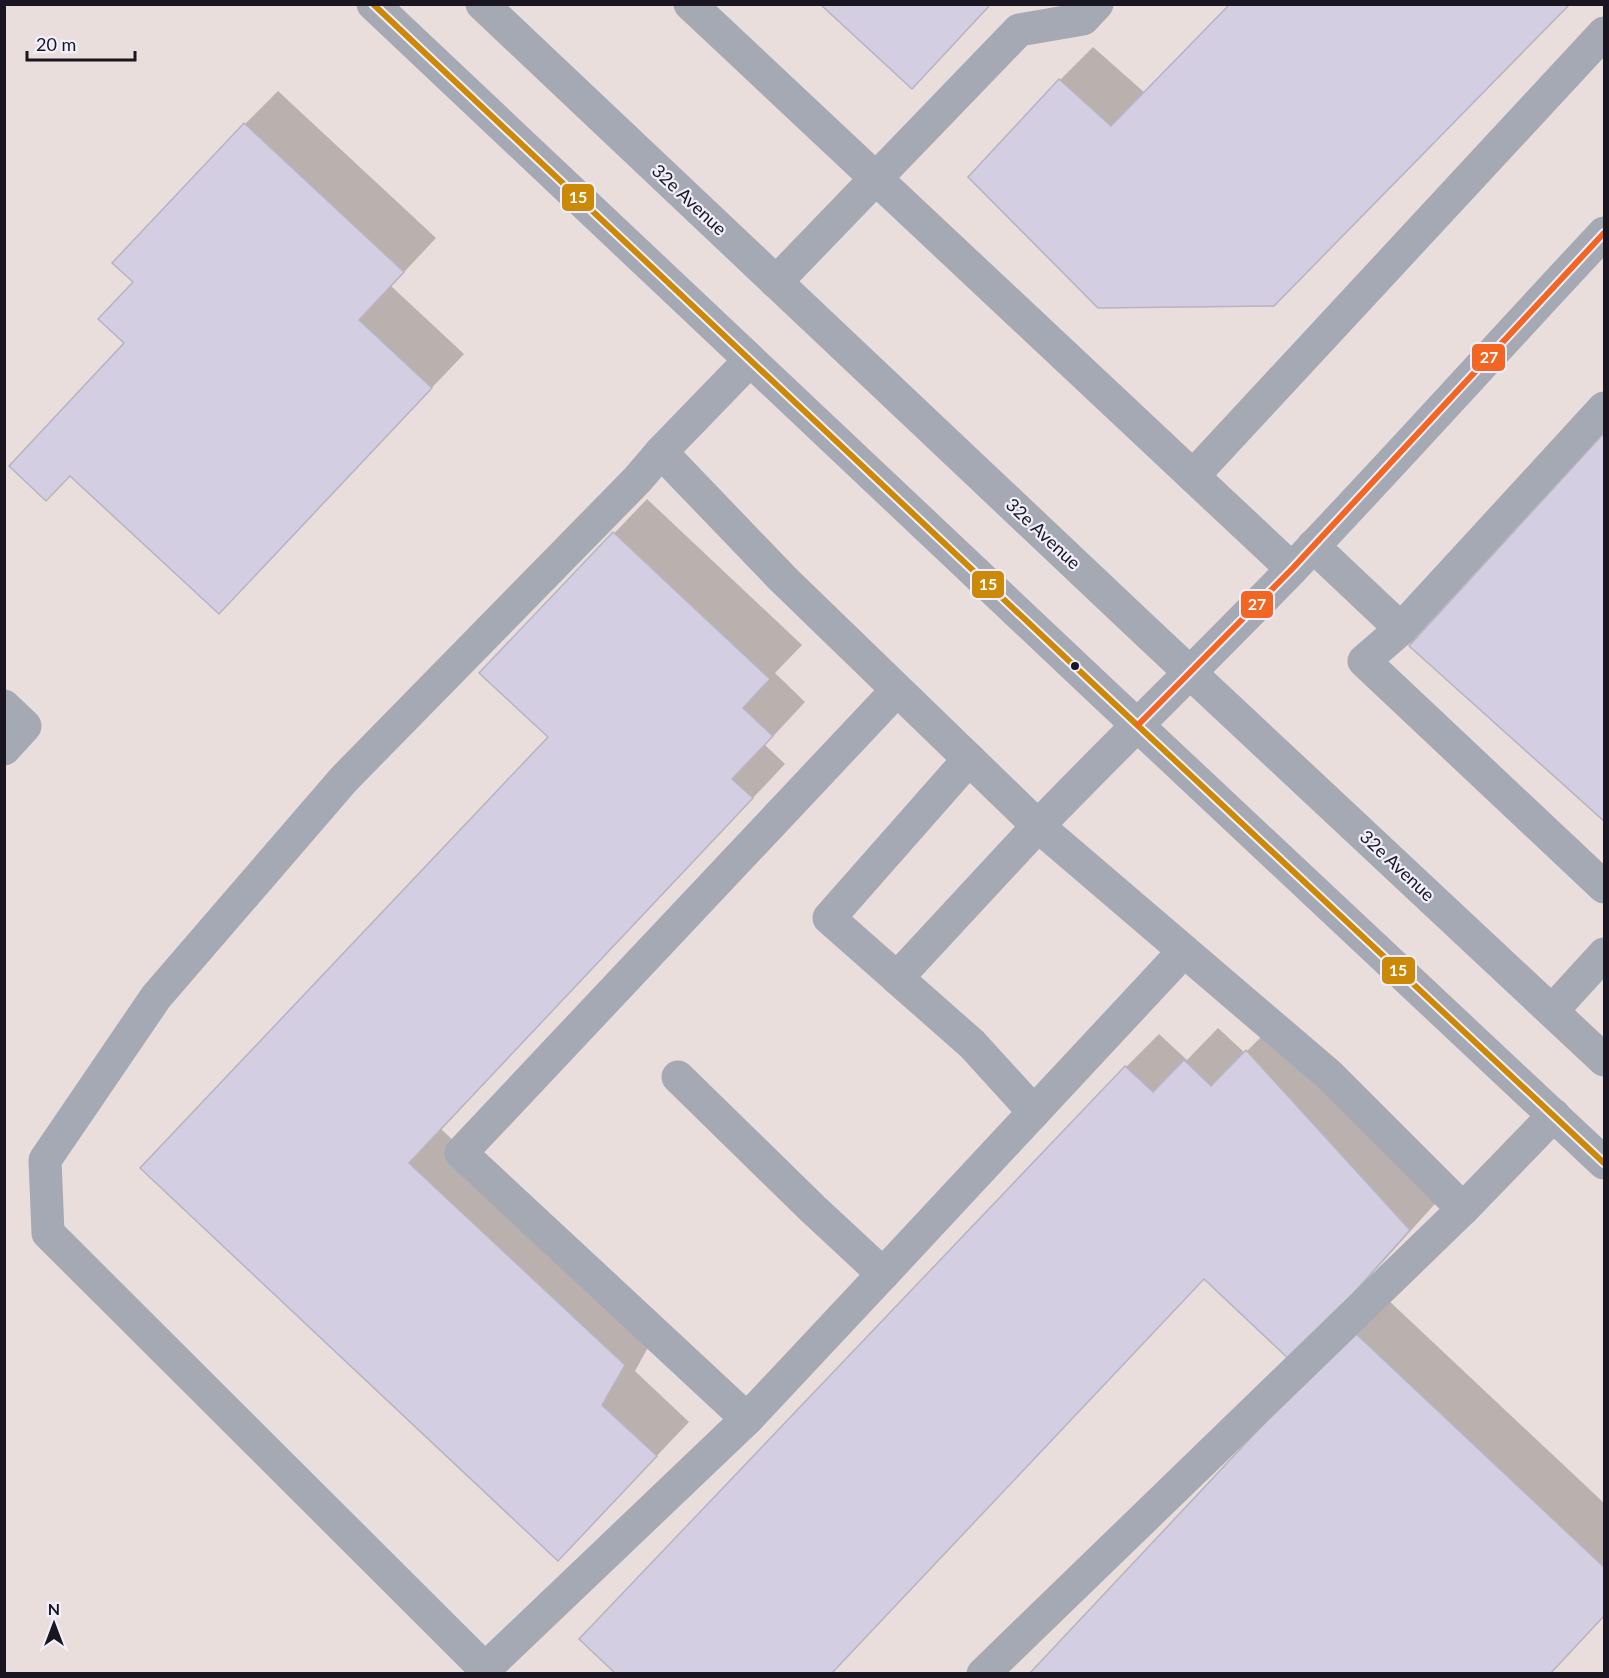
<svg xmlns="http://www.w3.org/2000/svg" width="1609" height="1678" viewBox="0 0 1609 1678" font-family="Lato,sans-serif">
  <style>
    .industrial { fill: #e9dedb }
    .shadow { fill: #0003 }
    .building { fill: #d4cee2; stroke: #b7b3c0; stroke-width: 1.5 }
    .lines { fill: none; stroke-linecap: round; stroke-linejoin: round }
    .minor { stroke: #a4a9b3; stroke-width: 33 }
    .bus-1-casing { stroke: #f2effd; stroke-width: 10 }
    .bus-2-casing { stroke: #f2effd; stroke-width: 10 }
    .bus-1 { stroke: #cb8907; stroke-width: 6 }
    .bus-2 { stroke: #f26522; stroke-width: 6 }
    .bus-dot { fill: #191622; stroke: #f2effd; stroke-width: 2 }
    .labels { text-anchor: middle; stroke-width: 4.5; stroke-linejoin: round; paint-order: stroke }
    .street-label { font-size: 18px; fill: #191622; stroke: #f2effd }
    .line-badge { stroke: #f2effd; stroke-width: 2 }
    .badge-label { font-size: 16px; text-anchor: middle; font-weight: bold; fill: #fff }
  </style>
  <rect width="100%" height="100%" fill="#eae6f5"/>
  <rect class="industrial" x="5" y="5" width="1599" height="1668"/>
  <g class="shadow">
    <path d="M823 4H991L912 87Z"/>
    <path d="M1093 47 1145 93 1273 305 1060 80Z"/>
    <path d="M278 91 436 238 391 286 464 354 219 612 126 343 135 282 245 124Z"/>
    <path d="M1604 435V819L1412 646Z"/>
    <path d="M647 499 802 645 775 673 805 702 765 745 785 764 441 1129 657 1331 635 1371 689 1422 591 1525 142 1168 550 737 481 673Z"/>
    <path d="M1280 1018 1442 1196 1325 1326 1126 1067 1159 1034 1187 1060 1218 1028 1245 1053Z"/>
    <path d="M1386 1298 1604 1503V1615L1549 1674H1031Z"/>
  </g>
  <g class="building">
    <path d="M820 4H991L912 89Z"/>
    <path d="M1230 4H1570L1274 306 1098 308 968 177 1059 79 1111 126Z"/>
    <path d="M244 123 404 272 359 320 432 388 219 614 70 476 46 501 9 466 124 343 98 319 133 282 112 263Z"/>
    <path d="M1604 433V821L1409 646Z"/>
    <path d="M613 532 770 679 743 708 773 736 732 779 753 798 409 1163 625 1365 602 1405 657 1456 558 1561 140 1168 548 737 479 673Z"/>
    <path d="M1246 1050 1410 1230 1292 1362 1204 1279 831 1674H616L579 1639 1125 1066 1153 1092 1184 1060 1211 1086Z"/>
    <path d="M1352 1330 1604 1567V1616L1550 1674H1029Z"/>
  </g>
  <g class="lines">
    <g class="minor">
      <path d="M373 4 1103 693 1604 1163"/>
      <path d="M482 4 1153 638 1604 1060"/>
      <path d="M690 4 1292 569"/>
      <path d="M776 282 1019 30 1083 19 1097 4"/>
      <path d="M750 360 661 452 783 579 1038 826C1121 740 1207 657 1290 571 1396 460 1499 345 1604 233"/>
      <path d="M1604 408 1401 629 1364 661 1604 887"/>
      <path d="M661 452 637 480 344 779 156 997 45 1160 48 1233 485 1669 747 1419"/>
      <path d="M1193 476 1604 33"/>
      <path d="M1313 546 1401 629"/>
      <path d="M4 706 25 726 4 749"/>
      <path d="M969 759 829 918 897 978 1038 826 1328 1074 1463 1209 1554 1115"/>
      <path d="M897 978 972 1044 1034 1112"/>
      <path d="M1552 1011 1604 954"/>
      <path d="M678 1077 813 1209 883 1274 1184 951"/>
      <path d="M883 1274 747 1419 461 1153 897 690"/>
      <path d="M983 1674 1463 1209"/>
    </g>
    <defs>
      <path id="bus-1" d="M373 4 1103 693 1604 1163"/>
      <path id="bus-2" d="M1138 725 1292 569 1604 233"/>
    </defs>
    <use href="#bus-1" class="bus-1-casing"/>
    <use href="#bus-2" class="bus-2-casing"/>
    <use href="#bus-1" class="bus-1"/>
    <use href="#bus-2" class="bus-2"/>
  </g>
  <circle class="bus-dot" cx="1075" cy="666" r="5"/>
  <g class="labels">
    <g class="street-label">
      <text transform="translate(689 200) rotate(43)" y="6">32e Avenue</text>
      <text transform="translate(1043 534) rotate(43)" y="6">32e Avenue</text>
      <text transform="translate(1397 866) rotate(43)" y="6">32e Avenue</text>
    </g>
  </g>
  <g class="line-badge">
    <rect x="561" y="183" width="34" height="29" rx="6" fill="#cb8907"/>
    <rect x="1471" y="343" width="35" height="29" rx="6" fill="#f26522"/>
    <rect x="971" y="570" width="34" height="29" rx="6" fill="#cb8907"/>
    <rect x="1240" y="590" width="34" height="29" rx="6" fill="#f26522"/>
    <rect x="1381" y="956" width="35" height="29" rx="6" fill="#cb8907"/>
  </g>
  <g class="badge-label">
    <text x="578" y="203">15</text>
    <text x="1489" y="363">27</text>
    <text x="988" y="590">15</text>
    <text x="1257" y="610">27</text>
    <text x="1398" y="976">15</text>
  </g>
  <rect width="1609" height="1678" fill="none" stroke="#191622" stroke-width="12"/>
  <g transform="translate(54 1624)" stroke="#f2effd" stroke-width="4.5" paint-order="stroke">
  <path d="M0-4.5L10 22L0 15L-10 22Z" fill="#191622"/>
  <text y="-9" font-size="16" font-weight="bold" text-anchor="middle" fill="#191622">N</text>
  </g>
  <path d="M27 51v9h108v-9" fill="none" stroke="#191622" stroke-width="3"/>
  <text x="36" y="51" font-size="18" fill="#191622" stroke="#f2effd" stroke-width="4.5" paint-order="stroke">20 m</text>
</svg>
